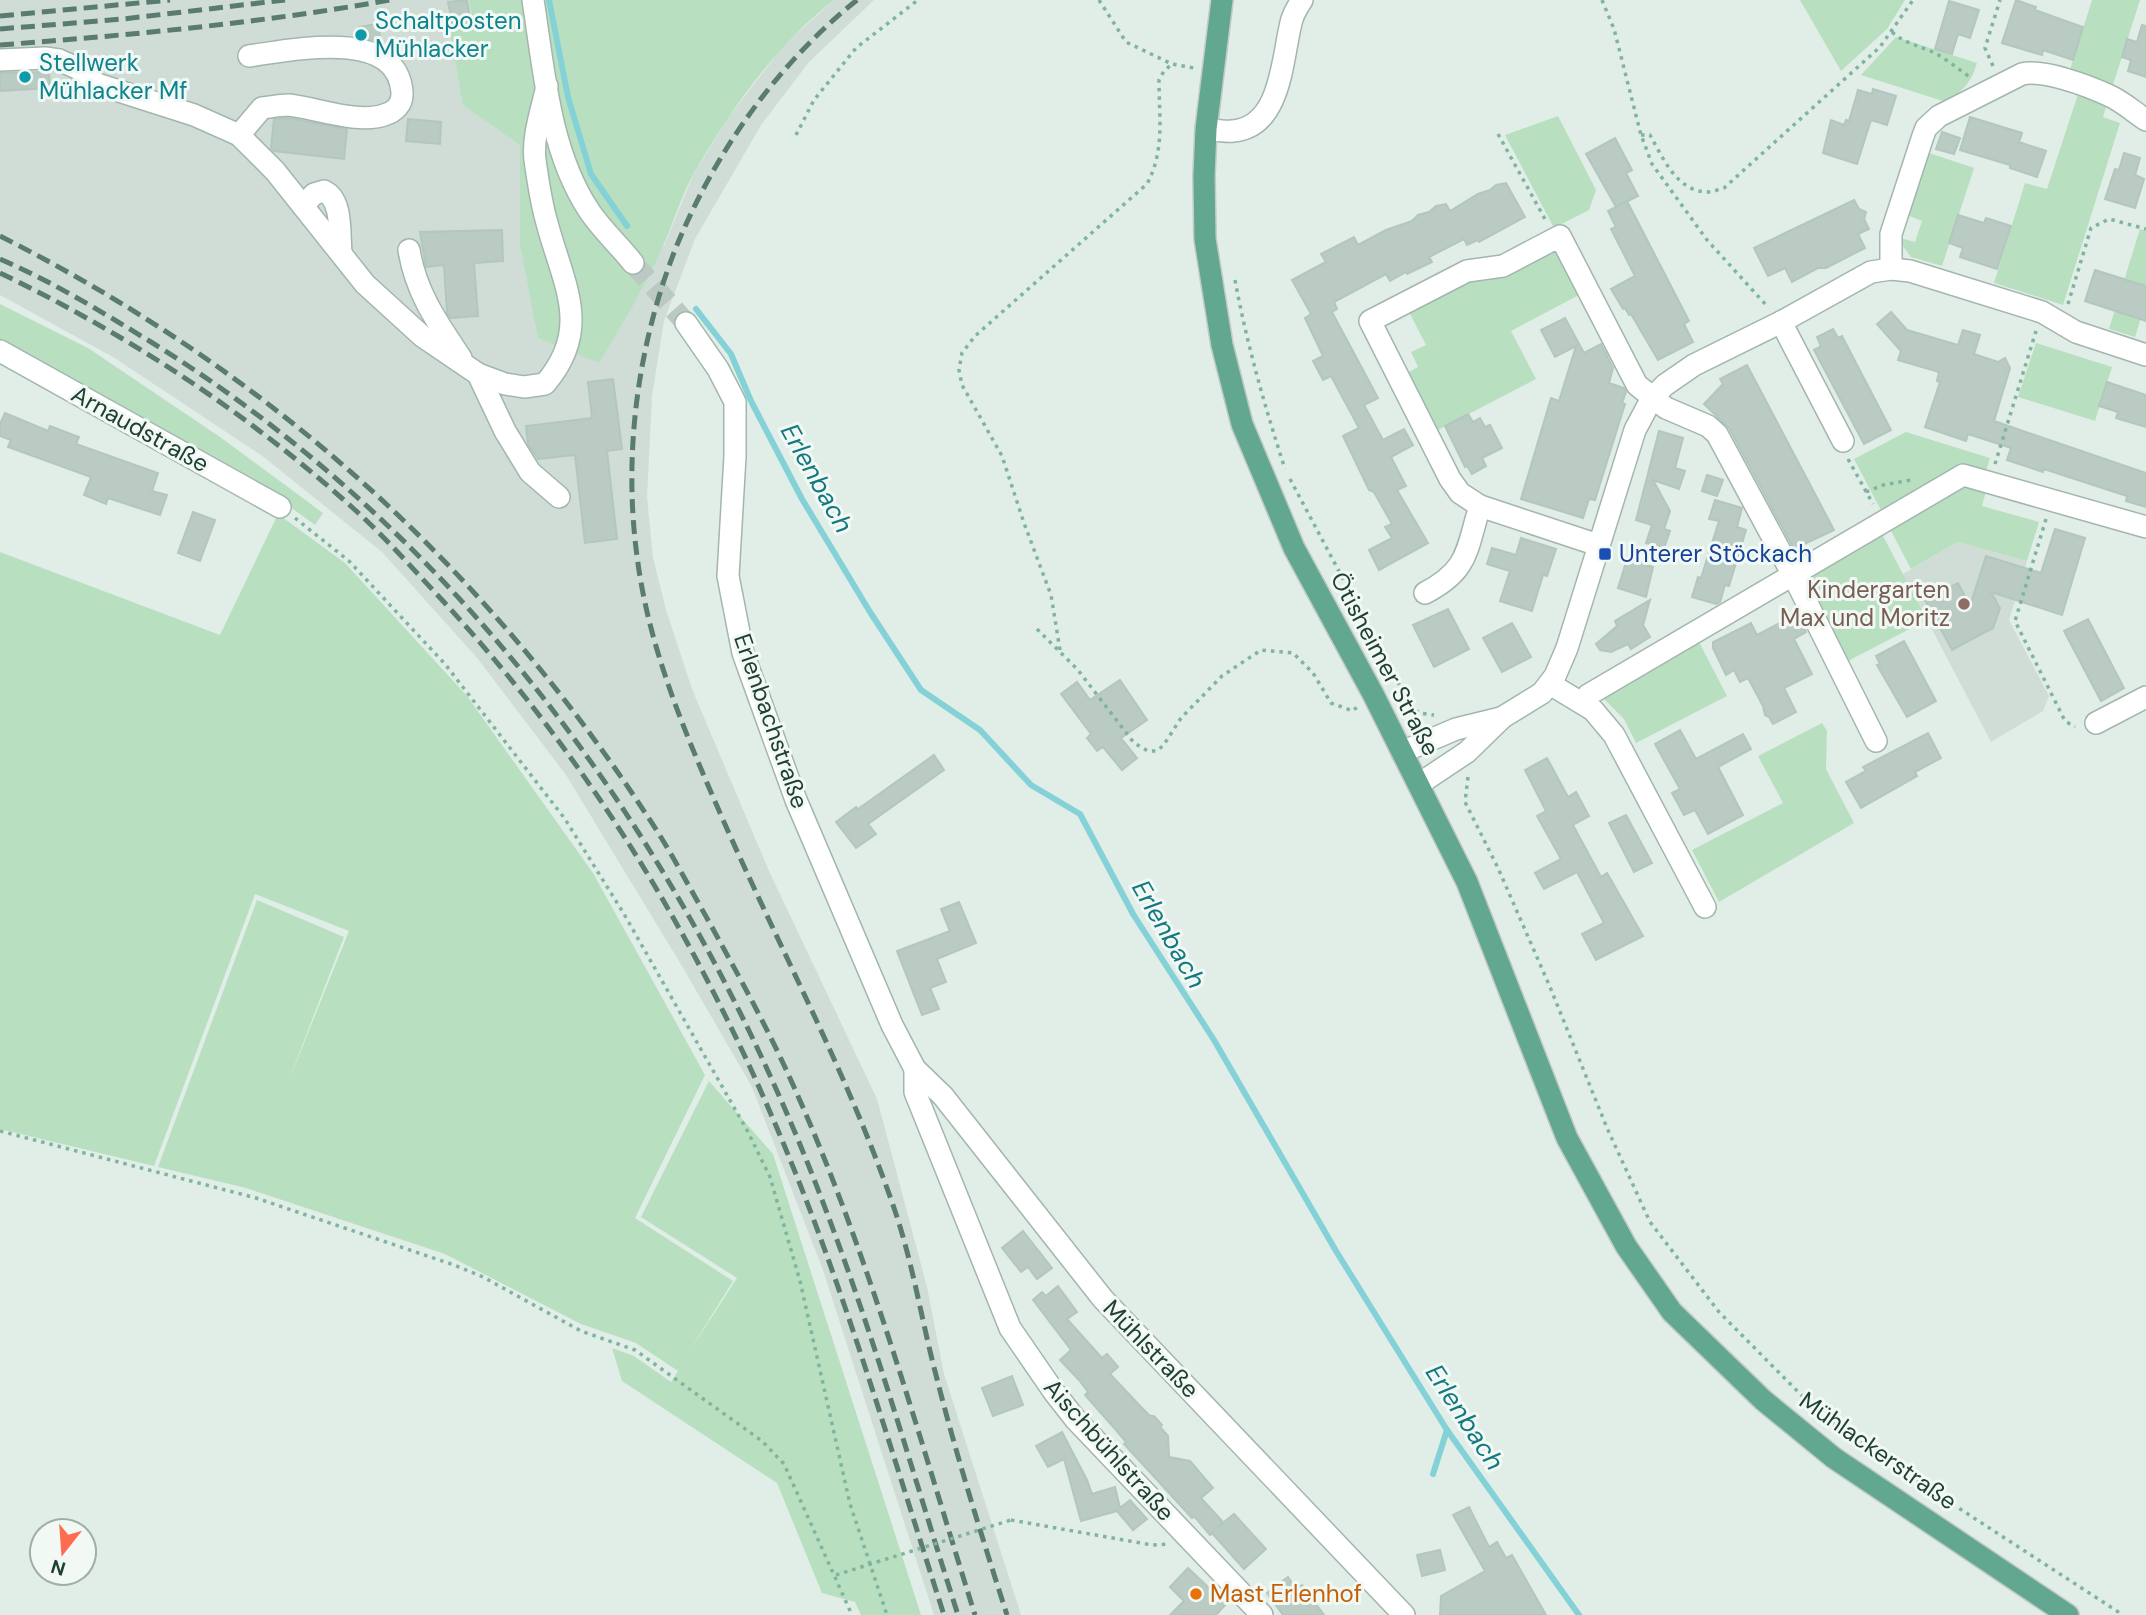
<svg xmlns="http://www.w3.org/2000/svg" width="2146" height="1615" viewBox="0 0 2146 1615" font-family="'DM Sans',sans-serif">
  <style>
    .built { fill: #cfddd6 }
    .green { fill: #b8e0c0 }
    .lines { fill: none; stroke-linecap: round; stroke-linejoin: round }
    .stream { stroke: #84d1d7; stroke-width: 6 }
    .building { fill: #b9cbc2; stroke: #b3c7bd; stroke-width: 2 }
    .minor-tunnel { stroke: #bacac3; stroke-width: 21; stroke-dasharray: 21 10; stroke-linecap: butt }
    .minor-casing { stroke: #a3b6ae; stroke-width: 24 }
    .major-casing { stroke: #c1cac6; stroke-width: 24 }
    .path { stroke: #7fb49f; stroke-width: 3.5; stroke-dasharray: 3.5 5; stroke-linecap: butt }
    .minor { stroke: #fff; stroke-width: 21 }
    .major { stroke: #62a78f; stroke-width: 21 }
    .rail { stroke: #5a7b70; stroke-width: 5; stroke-dasharray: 14 7; stroke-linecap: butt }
    .path-bridge { stroke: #7fb49f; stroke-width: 3.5; stroke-dasharray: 3.5 5; stroke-linecap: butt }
    .culture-dot { fill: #0f9aa8; stroke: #f2f9f5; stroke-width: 2.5 }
    .transit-dot { fill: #1a4fb4; stroke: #f2f9f5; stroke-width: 2.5 }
    .education-dot { fill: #8d6e63; stroke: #f2f9f5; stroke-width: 2.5 }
    .food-dot { fill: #e8710a; stroke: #f2f9f5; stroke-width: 2.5 }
    .labels { text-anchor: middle; stroke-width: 6; stroke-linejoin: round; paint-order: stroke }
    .culture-label { font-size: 24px; fill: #0d838f; stroke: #f2f9f5; text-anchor: start }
    .street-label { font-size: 24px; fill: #204034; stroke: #f2f9f5 }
    .transit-label { font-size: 24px; fill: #164399; stroke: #f2f9f5; text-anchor: start }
    .education-label { font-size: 24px; fill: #785e54; stroke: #f2f9f5; text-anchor: end }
    .food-label { font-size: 24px; fill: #c56008; stroke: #f2f9f5; text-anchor: start }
    .water-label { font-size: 26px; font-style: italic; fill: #147881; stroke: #f2f9f5 }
  </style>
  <rect width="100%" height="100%" fill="#e1ede7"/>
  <g class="built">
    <path d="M0 0H469L474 27 451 32 520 145V244L664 246 693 175 728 118 784 45 834 0H874L809 62 761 125 695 239 664 321 652 396 647 497 653 558 666 610 692 689 769 871 877 1099 927 1287 944 1374 1021 1615H934L823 1270 752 1087 682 966 566 775 478 659 382 552 261 455 113 357 0 295Z"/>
    <path d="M1958 542 2027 561 2009 620 2049 696 2043 711 1991 742 1903 574Z"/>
  </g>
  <g class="green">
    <path d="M469 0H834C776 45 731 109 694 173 681 196 674 222 663 246 645 287 622 325 599 363L538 338 520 244V145L463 105 450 31 474 27Z"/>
    <path d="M1800 0H1905L1887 29 1841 71Z"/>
    <path d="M2092 0H2140L2112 88 2069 73Z"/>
    <path d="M1896 37 1977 63C1970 85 1964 89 1946 102L1861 75Z"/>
    <path d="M2078 94 2107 104 2103 117 2120 123 2063 305 1994 283 2025 183 2047 189Z"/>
    <path d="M1558 116 1596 190 1589 210 1554 228 1505 135Z"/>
    <path d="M1926 152 1974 168 1942 266 1911 257 1899 241 1900 238 1915 242 1922 221 1907 215Z"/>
    <path d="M2140 229 2146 231V301L2135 337 2109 329Z"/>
    <path d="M1553 245 1579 295 1511 331 1536 379 1434 432 1405 374 1418 367 1411 352 1426 345 1407 308 1469 277 1485 281Z"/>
    <path d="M0 304 88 348 220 437 323 513 315 525 282 501 0 342Z"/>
    <path d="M2036 343 2112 367 2095 421 2018 397Z"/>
    <path d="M1906 432 1990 458 1986 471 1882 512 1854 459Z"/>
    <path d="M1965 485 1986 491 1982 506 2039 522 2027 561 1958 542 1911 569 1890 529Z"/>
    <path d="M278 514 345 563 467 696 593 873 705 1075 635 1218 733 1281 689 1352 737 1278 641 1217 709 1081 773 1154 921 1615H861L855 1602 822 1593 777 1483 622 1381 612 1348 634 1356 671 1382 678 1371 636 1343 581 1324 445 1254 246 1188 158 1167 257 900 344 937 287 1085 349 931 255 894 154 1166 0 1129V552L220 635Z"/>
    <path d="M1882 534 1927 620 1846 662 1804 580Z"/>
    <path d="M1699 642 1727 696 1636 743 1624 719 1603 698Z"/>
    <path d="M1822 723 1827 731 1826 769 1854 823 1719 902 1692 850 1783 803 1758 756Z"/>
  </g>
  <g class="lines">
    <g class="stream">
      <path d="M549 0 568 97 591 174 627 226"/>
      <path d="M696 309 731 354 751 401 802 499 870 612 921 690 980 730 1031 785 1080 814 1133 914 1214 1040 1336 1251 1447 1430 1579 1615"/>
      <path d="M1433 1474 1447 1430"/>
    </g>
  </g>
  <g class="building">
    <path d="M467 0 471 25 453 28 448 2Z"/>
    <path d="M2016 0 2036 7 2035 10 2083 27 2073 60 2043 50 2042 55 2002 43Z"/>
    <path d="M1949 1 1979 10 1970 38 1958 34 1952 54 1935 49Z"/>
    <path d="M378 24 381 42 362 37 359 27Z"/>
    <path d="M2142 25 2146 26V77L2128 71 2131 60 2122 57 2127 39 2137 42Z"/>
    <path d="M49 72 50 88 0 91V73Z"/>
    <path d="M1873 89 1896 96 1887 125 1871 120 1857 164 1823 153 1831 120 1844 125 1846 120 1849 121 1858 90 1872 94Z"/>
    <path d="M1970 117 2022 133 2019 142 2046 151 2037 177 2010 168V165L1960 150Z"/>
    <path d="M288 118 347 129 344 159 274 151 271 148 274 119Z"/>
    <path d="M408 119 441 122 440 144 406 141Z"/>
    <path d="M1942 132 1960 138 1954 154 1936 149Z"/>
    <path d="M1615 138 1632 170 1626 173 1638 196 1616 207 1586 154Z"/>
    <path d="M2124 153 2140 158 2135 175 2144 179 2135 208 2105 199 2115 169 2119 170Z"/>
    <path d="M1506 183 1525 217 1479 242 1478 240 1467 245 1464 239 1429 257 1432 262 1407 274 1406 272 1390 281 1386 274 1334 302 1337 309 1332 312 1378 398 1364 405 1383 440 1404 429 1413 445 1391 457 1406 486 1397 490 1428 543 1379 570 1369 550 1392 538 1385 527 1392 524 1374 492 1369 490 1343 436 1359 428 1331 376 1323 380 1313 361 1323 356 1305 318 1311 314 1292 280 1326 262 1321 254 1354 237 1358 245 1386 230 1412 221 1418 215 1429 212 1436 206 1446 204 1450 211 1478 194 1490 190 1496 185Z"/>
    <path d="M1854 200 1859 209 1866 212 1864 219 1869 229 1858 234 1865 248 1826 268H1818L1792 282 1785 268 1768 276 1754 248Z"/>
    <path d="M1627 201 1689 321 1684 324 1693 342 1658 360 1631 314 1629 315 1625 308 1623 309 1611 289 1635 276 1611 229 1616 227 1608 211Z"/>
    <path d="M1958 215 1984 223 1986 218 2011 226 1997 269 1960 257 1963 248 1949 243Z"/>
    <path d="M502 230 503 261 474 263 478 316 451 318 447 313 444 265 426 267 420 232Z"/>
    <path d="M2095 270 2146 286V321L2085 301Z"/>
    <path d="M1891 312 1907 330 1958 345 1963 330 1980 335 1974 354 1998 362 2005 358 2010 368 1994 421 2146 473V507L2126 501 2127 496 2044 469 2043 472 2007 460 2011 448 1968 434 1966 441 1925 427 1940 382 1937 381 1939 372 1898 360 1901 351 1877 324Z"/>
    <path d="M1565 318 1584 353 1601 344 1613 368 1609 383 1624 388 1626 392 1622 403 1625 404 1595 500 1589 499 1583 518 1521 499 1551 398 1559 401 1576 346 1555 357 1541 330Z"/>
    <path d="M1833 329 1838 338 1842 336 1891 430 1864 444 1814 350 1821 346 1817 337Z"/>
    <path d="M1747 365 1834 530 1794 549 1729 428 1704 404 1723 384 1720 379Z"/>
    <path d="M613 379 622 449 607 451 617 539 585 543 575 455 538 459 528 444 526 426 592 418 588 382Z"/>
    <path d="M2107 382 2146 395V427L2116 418 2118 412 2099 406Z"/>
    <path d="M5 413 48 431 50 426 79 437 76 444 158 473 152 491 167 495 160 515 108 498 106 504 84 495 91 477 8 447 11 440 0 436V424Z"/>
    <path d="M1468 414 1473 422 1480 418 1485 427 1490 425 1502 448 1482 458 1486 466 1472 474 1467 466 1465 467 1445 426Z"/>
    <path d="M1659 431 1683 438 1675 468 1685 471 1679 489 1653 480 1670 511 1664 529 1670 531 1664 548 1646 543 1652 525 1636 520Z"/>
    <path d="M1707 475 1723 480 1717 496 1702 491Z"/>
    <path d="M1715 500 1742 508 1737 527 1746 530 1729 586 1725 585 1720 602 1716 604 1692 597 1698 577 1701 578 1719 521 1709 519Z"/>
    <path d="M193 512 215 520 200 561 178 553Z"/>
    <path d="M2055 529 2085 538 2062 615 1991 592 2000 608 1993 628 1952 650 1925 600 1958 583 1970 606 1986 556 2041 573Z"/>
    <path d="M1521 538 1556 549 1547 576 1543 575 1532 611 1500 601 1510 571 1487 564 1492 548 1516 555Z"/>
    <path d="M1627 559 1653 567 1646 597 1618 588Z"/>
    <path d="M1650 600 1643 625 1650 637 1631 649 1628 644 1611 652 1600 650 1596 644 1617 626 1615 621Z"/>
    <path d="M1448 609 1469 649 1434 667 1413 625Z"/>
    <path d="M1797 614 1806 632 1794 639 1812 674 1784 688 1796 712 1773 724 1769 717 1765 715 1763 706 1748 678 1740 682 1734 670 1726 675 1713 648V642L1751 623 1757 635Z"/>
    <path d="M2088 619 2124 688 2101 701 2064 631Z"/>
    <path d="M1512 623 1531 657 1502 672 1483 638Z"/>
    <path d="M1904 641 1936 701 1907 717 1877 665 1880 664 1876 656Z"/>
    <path d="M1120 680 1147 720 1121 738 1137 758 1122 770 1103 747 1097 751 1087 738 1091 734 1061 694 1077 682 1090 700Z"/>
    <path d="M1680 730 1696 759 1743 734 1751 749 1718 767 1743 815 1708 834 1695 810 1684 815 1672 793 1680 789 1655 744Z"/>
    <path d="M1928 733 1941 758 1915 772 1917 776 1861 808 1846 782 1866 771 1863 767Z"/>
    <path d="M934 755 944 770 868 824 876 834 856 848 836 822 856 807 858 809Z"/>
    <path d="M1547 758 1568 797 1576 792 1589 816 1573 825 1601 877 1607 873 1643 936 1596 960 1582 934 1604 923 1577 872 1544 889 1535 873 1561 859 1537 816 1546 811 1525 770Z"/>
    <path d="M1626 815 1652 863 1634 872 1609 823Z"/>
    <path d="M959 902 976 943 937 959 946 982 930 988 939 1009 922 1015 897 951 950 931 941 909Z"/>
    <path d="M1023 1231 1052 1268 1037 1279 1028 1267 1021 1272 1002 1248Z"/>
    <path d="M1058 1286 1077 1312 1067 1319 1102 1358 1107 1354 1118 1367 1110 1374 1142 1408 1150 1416H1154L1162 1425 1160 1427 1168 1436 1169 1457 1190 1461 1213 1488 1201 1498 1223 1522 1217 1528 1234 1514 1266 1549 1244 1569 1212 1533 1210 1535 1194 1516 1192 1518 1124 1444 1126 1442 1116 1430 1085 1395 1088 1392 1079 1380 1060 1360 1071 1350 1033 1300 1042 1292 1046 1296Z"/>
    <path d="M1012 1376 1023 1405 993 1416 982 1388Z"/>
    <path d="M1062 1432 1087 1480 1092 1494 1115 1487 1120 1508 1130 1500 1147 1519 1133 1530 1117 1511 1081 1521 1064 1459 1048 1467 1036 1446Z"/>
    <path d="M1469 1507 1489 1547 1497 1542 1506 1558 1512 1555 1546 1615H1440L1441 1596 1485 1571 1453 1515Z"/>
    <path d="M1440 1550 1445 1570 1422 1576 1417 1555Z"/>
    <path d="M1188 1568 1226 1604 1216 1615H1170L1184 1601 1170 1587Z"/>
    <path d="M1288 1577 1296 1589 1302 1585 1324 1615H1283L1267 1593Z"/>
  </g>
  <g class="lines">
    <path class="minor-tunnel" d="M633 263 686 323"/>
    <defs>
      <g id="minor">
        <path d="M533 0C544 69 549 149 588 209 600 228 619 245 633 263"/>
        <path d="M0 60 45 58 59 60 79 69 97 84 194 115 239 135 275 171 365 284 422 336 478 374 505 384 524 387 545 384C593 328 563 284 547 223 541 203 538 181 535 160 532 137 542 109 547 86"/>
        <path d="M1206 129C1215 130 1225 132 1233 131 1283 127 1282 54 1292 19 1294 13 1298 6 1302 0"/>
        <path d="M239 135 262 108C270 107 280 105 289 105 316 108 358 124 384 115 395 112 403 104 402 92 397 27 292 50 249 56"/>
        <path d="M303 206 314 194 324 191C343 200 339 233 341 252"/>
        <path d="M409 250C416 293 437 322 461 358"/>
        <path d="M1891 269V234L1923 136 1926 128 1939 116 2022 74C2044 69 2088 86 2108 95 2122 101 2134 112 2146 120"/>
        <path d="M1781 322 1843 441"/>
        <path d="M686 323 718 369 735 402V456L728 576 743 653 796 800 892 1025 915 1069 943 1096 1103 1299 1404 1615"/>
        <path d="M0 351 280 507"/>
        <path d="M478 374 505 431 530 472 559 497"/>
        <path d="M1598 545 1480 506 1460 493 1450 479 1370 321 1467 271 1503 266 1560 236 1637 385 1666 408 1708 426 1717 434 1793 575 1876 741"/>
        <path d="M1425 593C1469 570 1466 551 1480 506"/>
        <path d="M1550 684 1593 710 1614 735 1705 907"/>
        <path d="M1583 703 1588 695 1963 475 2146 527"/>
        <path d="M2096 723 2146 697"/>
        <path d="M1402 752 1456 729 1501 718"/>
        <path d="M1419 784 1467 752 1503 717 1542 693 1555 676 1567 648 1635 430 1652 398 1665 385 1694 365 1781 322 1871 272 1891 269 1910 271 2042 312 2076 332 2146 355"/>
        <path d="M915 1069V1092L1010 1328 1054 1392 1076 1420 1262 1615"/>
      </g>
      <path id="major" d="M1222 0 1206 129 1204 176 1205 239 1222 345 1242 424 1294 548 1373 694 1467 882 1567 1138 1626 1246 1672 1312 1763 1400 1834 1458 2068 1615"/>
    </defs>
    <use href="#minor" class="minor-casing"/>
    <use href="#major" class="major-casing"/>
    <g class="path">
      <path d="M1099 0 1126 42 1172 64 1194 68"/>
      <path d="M1602 0 1614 29 1641 135 1652 164 1707 240 1767 306"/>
      <path d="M1892 32C1903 42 1914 44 1928 50 1943 56 1957 68 1971 78"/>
      <path d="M1993 66 1985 48 2000 0"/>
      <path d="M1498 134 1546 221"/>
      <path d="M796 135 814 100 856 48 918 0"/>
      <path d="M1641 135H1650C1663 158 1677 192 1708 192 1713 192 1720 189 1724 188L1880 47 1913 0"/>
      <path d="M1235 280C1247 345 1265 407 1285 469"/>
      <path d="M2068 304 2091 228 2109 219 2146 229"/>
      <path d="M1848 459 1873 504"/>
      <path d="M1995 464 2036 331"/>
      <path d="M1290 479 1410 705 1419 713 1434 715"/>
      <path d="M1866 492 1883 485 1911 480"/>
      <path d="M295 518 349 561 445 664 565 819 624 914 748 1132 770 1177 800 1281 850 1504 887 1615"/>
      <path d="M2046 519 2015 621 2065 721 2075 727"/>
      <path d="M1037 629 1078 670 1134 743 1148 751H1156L1163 746 1181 718 1222 676 1261 650 1293 653 1313 673 1331 703 1353 711 1358 706"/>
      <path d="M1060 650 1051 595 1024 523 1002 456 962 385 959 370 962 353 975 336 1147 184C1165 150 1159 118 1159 80L1164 71 1172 64"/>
      <path d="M1468 777 1465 802 1498 868 1550 987 1607 1128 1650 1222 1719 1312 1817 1411 1891 1464 2123 1615"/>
      <path d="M0 1131 256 1198 454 1265 483 1277 581 1331 635 1350 762 1441 784 1464 852 1615"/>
      <path d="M1011 1520 1152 1545 1168 1544"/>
      <path d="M836 1575 877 1562"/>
    </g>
    <use href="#minor" class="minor"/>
    <use href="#major" class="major"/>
    <g class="rail">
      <path d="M857 0C777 64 716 151 677 245 638 342 623 453 637 556 648 644 682 726 717 806 775 940 847 1071 894 1208 913 1263 922 1323 937 1379 957 1458 982 1537 1007 1615"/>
      <path d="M0 16 170 0"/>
      <path d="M0 29 123 19 285 0"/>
      <path d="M0 45C131 35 261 23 390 0"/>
      <path d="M0 236C269 372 481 563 646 814 669 848 688 885 708 920 736 971 765 1023 789 1076 868 1249 918 1434 975 1615"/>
      <path d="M0 259C53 282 102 312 151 342 474 542 695 861 827 1213 877 1345 915 1481 958 1615"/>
      <path d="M0 273C127 334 249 414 354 509 385 537 414 570 443 601 609 781 727 990 813 1218 862 1348 901 1482 944 1615"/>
    </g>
    <path class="path-bridge" d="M877 1562 1011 1520"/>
  </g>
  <g class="culture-dot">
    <circle cx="361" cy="35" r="7"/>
    <circle cx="25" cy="77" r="7"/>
  </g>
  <rect class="transit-dot" x="1598" y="547" width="14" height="14" rx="3.5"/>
  <circle class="education-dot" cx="1964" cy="604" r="7"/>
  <circle class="food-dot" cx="1196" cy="1594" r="7"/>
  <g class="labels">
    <g class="culture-label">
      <text x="375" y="29">Schaltposten<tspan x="375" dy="28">Mühlacker</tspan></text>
      <text x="39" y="71">Stellwerk<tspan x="39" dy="28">Mühlacker Mf</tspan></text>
    </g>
    <g class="street-label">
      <text transform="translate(140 429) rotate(29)" y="8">Arnaudstraße</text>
      <text transform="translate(1385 664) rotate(62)" y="8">Ötisheimer Straße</text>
      <text transform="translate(771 721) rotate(71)" y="8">Erlenbachstraße</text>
      <text transform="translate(1151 1349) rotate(46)" y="8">Mühlstraße</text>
      <text transform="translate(1109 1450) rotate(48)" y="8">Aischbühlstraße</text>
      <text transform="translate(1878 1451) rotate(35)" y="8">Mühlackerstraße</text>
    </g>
    <g class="transit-label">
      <text x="1619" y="562">Unterer Stöckach</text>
    </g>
    <g class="education-label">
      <text x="1950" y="598">Kindergarten<tspan x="1950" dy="28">Max und Moritz</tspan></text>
    </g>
    <g class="food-label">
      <text x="1210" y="1602">Mast Erlenhof</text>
    </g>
    <g class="water-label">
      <text transform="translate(817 478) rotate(61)" y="9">Erlenbach</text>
      <text transform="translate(1169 934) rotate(60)" y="9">Erlenbach</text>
      <text transform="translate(1465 1417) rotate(57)" y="9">Erlenbach</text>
    </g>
  </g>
  <g transform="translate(63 1552) rotate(197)"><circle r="33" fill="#f2f9f5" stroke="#9eafa8" stroke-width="2"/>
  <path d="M0-5L12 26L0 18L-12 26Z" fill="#fe6b4e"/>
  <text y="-10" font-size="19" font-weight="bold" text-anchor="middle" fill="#204034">N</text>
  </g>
</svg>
